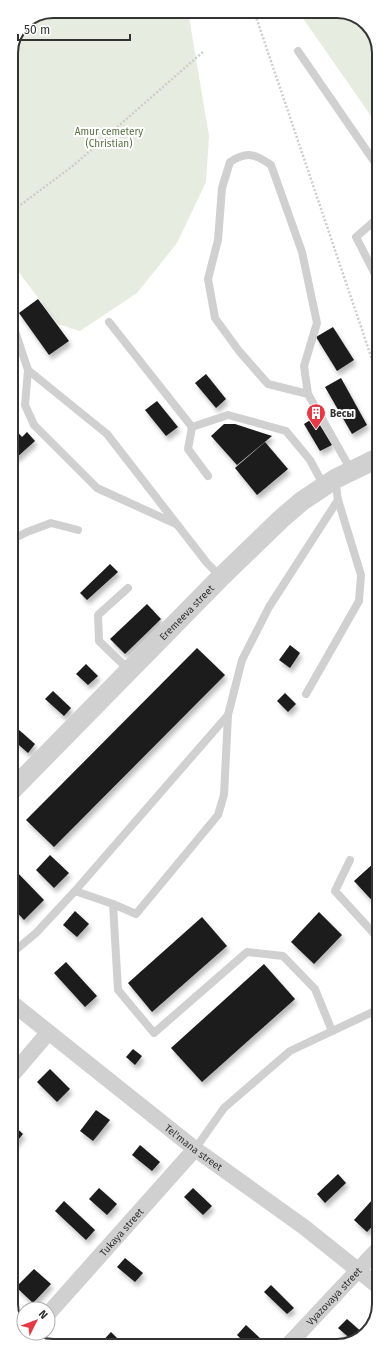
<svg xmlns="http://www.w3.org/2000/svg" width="390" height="1357" viewBox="0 0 390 1357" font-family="'Fira Sans',sans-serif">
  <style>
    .green { fill: #e6ecdf }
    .building { fill: #1a1a1a; filter: url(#shadow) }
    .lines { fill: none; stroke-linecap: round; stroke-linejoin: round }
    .path { stroke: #cdcdcd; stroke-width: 2.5; stroke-dasharray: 2 2; stroke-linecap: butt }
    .service { stroke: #d0d0d0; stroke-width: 8 }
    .minor { stroke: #d0d0d0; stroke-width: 16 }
    .tertiary { stroke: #d0d0d0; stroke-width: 20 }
    .labels { text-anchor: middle; stroke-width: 4; stroke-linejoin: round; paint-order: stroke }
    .park-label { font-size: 10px; fill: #56703f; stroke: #fff }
    .poi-label { font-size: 10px; font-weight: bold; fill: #333; stroke: #fff; text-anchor: start }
    .street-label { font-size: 10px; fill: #333; stroke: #fff }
    .rim { fill: none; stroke: #333; stroke-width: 2 }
  </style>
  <defs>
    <filter id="shadow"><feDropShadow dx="2.5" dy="4.5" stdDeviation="2" flood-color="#0004"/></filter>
  </defs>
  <rect width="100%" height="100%" fill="#fff"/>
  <g class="green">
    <path d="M53 11H188L209 136 206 182 177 243 137 293 80 331 58 324 11 262V53L24 23Z"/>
    <path d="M298 11H342L365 22 378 45V126Z"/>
  </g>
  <g class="building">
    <path d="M38 299 69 341 49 355 19 313Z"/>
    <path d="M333 327 354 360 337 371 316 337Z"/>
    <path d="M206 374 226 399 216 408 195 383Z"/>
    <path d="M341 378 367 425 352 434 325 387Z"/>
    <path d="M157 401 178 427 166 436 145 410Z"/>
    <path d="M315 417 332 445 320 451 304 424Z"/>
    <path d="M224 424H235L272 436 237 465 211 436Z"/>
    <path d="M11 425 22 437 27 432 35 441 16 458 11 452Z"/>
    <path d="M265 442 288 469 257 495 235 468Z"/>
    <path d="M110 564 118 572 87 600 80 593Z"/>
    <path d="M147 604 161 619 125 654 110 639Z"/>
    <path d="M290 645 300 653 290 668 279 660Z"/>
    <path d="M197 648 225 675 54 847 26 820Z"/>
    <path d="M86 664 98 676 88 685 76 674Z"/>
    <path d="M53 691 71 708 64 716 45 699Z"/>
    <path d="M285 693 296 704 288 712 277 701Z"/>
    <path d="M18 729 35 744 28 753 11 738Z"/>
    <path d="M50 855 69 873 54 888 36 870Z"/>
    <path d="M375 862 379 866V908L354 881Z"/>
    <path d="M12 867 44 900 24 920 12 907Z"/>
    <path d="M75 911 89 924 77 937 63 925Z"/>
    <path d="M319 912 342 935 314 964 291 942Z"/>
    <path d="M202 917 227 946 152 1012 128 983Z"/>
    <path d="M66 962 97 996 85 1007 54 973Z"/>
    <path d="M264 964 295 999 202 1082 171 1048Z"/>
    <path d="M133 1049 142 1056 135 1065 126 1057Z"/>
    <path d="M50 1069 70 1089 57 1102 37 1082Z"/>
    <path d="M96 1110 110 1120 93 1141 80 1131Z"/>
    <path d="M12 1124 23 1134 12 1147Z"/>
    <path d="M140 1145 160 1162 152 1171 132 1155Z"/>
    <path d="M379 1171V1183L373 1177Z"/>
    <path d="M338 1174 346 1183 325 1203 317 1194Z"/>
    <path d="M99 1188 117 1204 107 1215 89 1199Z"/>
    <path d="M193 1188 212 1206 203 1215 184 1197Z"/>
    <path d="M373 1199 379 1204V1219L367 1232 354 1220Z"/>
    <path d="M64 1201 95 1230 86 1240 55 1211Z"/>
    <path d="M125 1258 143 1273 135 1282 117 1267Z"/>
    <path d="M34 1269 51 1284 33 1303 16 1287Z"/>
    <path d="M271 1285 294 1308 287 1314 264 1292Z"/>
    <path d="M347 1319 364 1334 353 1341 338 1328Z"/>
    <path d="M246 1325 263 1341 259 1345H247L237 1335Z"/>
    <path d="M111 1332 125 1346H98Z"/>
  </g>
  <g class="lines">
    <g class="path">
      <path d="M254 11 378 377"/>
      <path d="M11 212 74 165 204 51"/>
    </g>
    <g class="service">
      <path d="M298 51 378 167"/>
      <path d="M378 218 356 237 378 280"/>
      <path d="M11 319 28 370 107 434 207 563 221 577"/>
      <path d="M109 322 192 427 228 415 286 431 310 460 324 486"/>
      <path d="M28 370 25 405 34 425 97 488 176 524"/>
      <path d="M308 394 268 384 239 351 215 318 208 279 218 240 222 188 230 162C247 151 255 154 271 165L302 252 317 323 304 366 308 394 351 470"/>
      <path d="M192 427 188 449 208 476"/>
      <path d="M11 540 27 532 51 523 78 530"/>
      <path d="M128 588 98 615 99 641 129 670"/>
      <path d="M306 694 359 601 361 575 338 500 335 479"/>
      <path d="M350 860 335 891 379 939"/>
      <path d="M75 891 113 904 136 914 218 815 224 795 228 715"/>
      <path d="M113 904 118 990 154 1033 247 952 283 956 315 989 332 1031"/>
      <path d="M12 953 36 933 75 891 228 715 242 660 269 607 338 500"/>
      <path d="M195 1149 224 1108 290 1051 379 1009"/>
    </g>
    <g class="minor">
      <path id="s1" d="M12 1003 195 1149 304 1227 379 1287"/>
      <path d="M12 1075 48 1033"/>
      <path id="s2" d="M48 1314 195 1149"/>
      <path d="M28 1337 32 1333"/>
      <path id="s3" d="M288 1345 379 1248"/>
    </g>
    <path class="tertiary" id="s4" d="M12 790 221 577 281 519 302 501 335 479 378 458"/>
  </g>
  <defs>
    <symbol id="building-pin" viewBox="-11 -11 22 30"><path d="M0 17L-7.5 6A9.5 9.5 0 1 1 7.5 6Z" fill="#e63946" stroke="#fff"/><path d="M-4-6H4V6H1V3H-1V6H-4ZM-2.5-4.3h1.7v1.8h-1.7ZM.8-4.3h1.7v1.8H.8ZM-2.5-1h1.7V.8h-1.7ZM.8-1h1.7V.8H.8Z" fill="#fff"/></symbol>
  </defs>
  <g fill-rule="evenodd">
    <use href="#building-pin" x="305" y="402" width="22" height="30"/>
  </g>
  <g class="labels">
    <g class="park-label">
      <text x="109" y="135">Amur cemetery<tspan x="109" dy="12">(Christian)</tspan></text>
    </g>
    <g class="poi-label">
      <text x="330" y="417">Весы</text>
    </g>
    <g class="street-label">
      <text dy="4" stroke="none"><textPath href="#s4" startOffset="249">Eremeeva street</textPath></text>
      <text dy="4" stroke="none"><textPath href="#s1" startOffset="232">Tel'mana street</textPath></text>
      <text dy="4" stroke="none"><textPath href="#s2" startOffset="110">Tukaya street</textPath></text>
      <text dy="4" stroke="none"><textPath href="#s3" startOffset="67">Vyazovaya street</textPath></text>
    </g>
  </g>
  <path d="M0 0H390V1357H0ZM53 18H337A35 35 0 0 1 372 53V1304A35 35 0 0 1 337 1339H53A35 35 0 0 1 18 1304V53A35 35 0 0 1 53 18Z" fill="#fff" fill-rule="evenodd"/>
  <path class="rim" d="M53 18H337A35 35 0 0 1 372 53V1304A35 35 0 0 1 337 1339H53A35 35 0 0 1 18 1304V53A35 35 0 0 1 53 18Z"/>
  <g transform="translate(36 1321) rotate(48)"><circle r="19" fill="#ffffff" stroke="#adadad"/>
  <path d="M0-3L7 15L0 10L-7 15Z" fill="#e63946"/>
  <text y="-6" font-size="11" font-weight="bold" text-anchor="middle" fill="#333333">N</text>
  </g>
  <path d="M18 34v6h112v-6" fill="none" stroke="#333333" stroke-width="2"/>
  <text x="24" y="34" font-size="12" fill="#333333" stroke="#ffffff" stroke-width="3" paint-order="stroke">50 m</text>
</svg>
